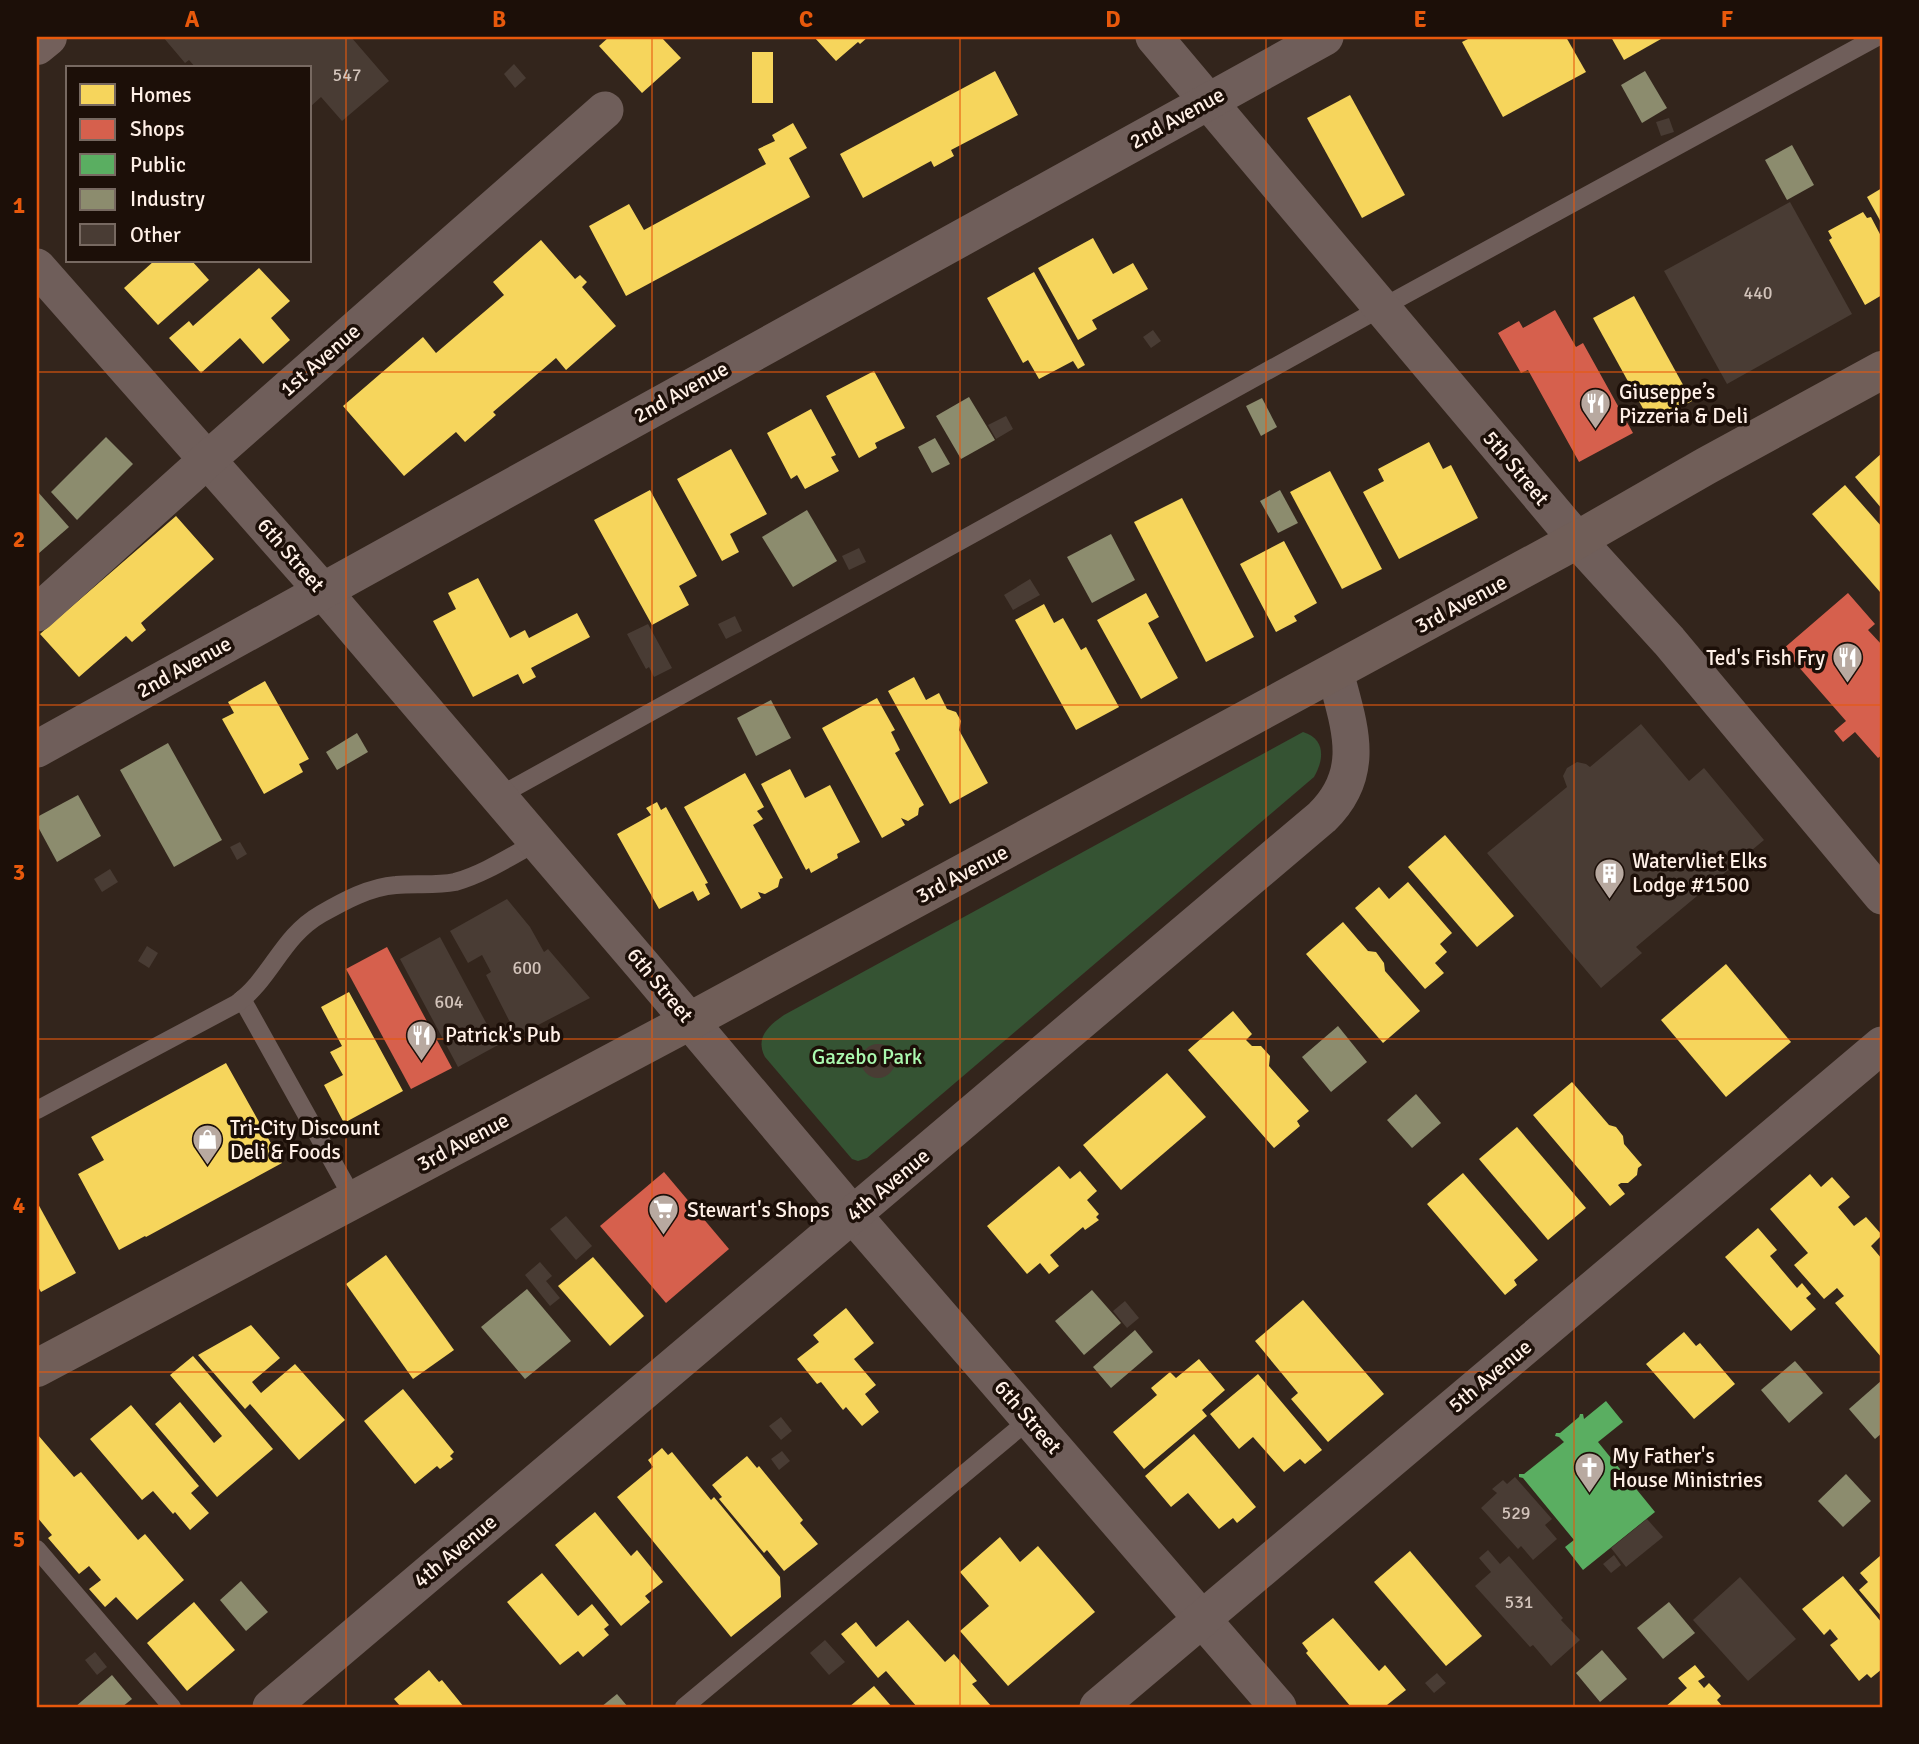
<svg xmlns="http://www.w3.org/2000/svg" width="1919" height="1744" viewBox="0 0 1919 1744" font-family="Signika,sans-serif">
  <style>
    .green { fill: #355333 }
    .homes { fill: #f6d55c }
    .shops { fill: #d6604d }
    .public { fill: #5aae61 }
    .industry { fill: #8c8c6e }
    .building { fill: #493c34 }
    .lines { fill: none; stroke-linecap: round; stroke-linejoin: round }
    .lane { stroke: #6f5e5a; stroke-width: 18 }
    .street { stroke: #6f5e5a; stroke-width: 37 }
    .secondary { stroke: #73605b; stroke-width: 38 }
    .primary { stroke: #705e58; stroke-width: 38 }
    .grid { fill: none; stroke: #e8590c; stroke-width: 2; stroke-opacity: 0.55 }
    .labels { text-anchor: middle; stroke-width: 7; stroke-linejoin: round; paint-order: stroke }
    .number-label { font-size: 18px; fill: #d2c3ba }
    .street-label { font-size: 21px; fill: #fff0e7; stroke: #1c0f08 }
    .poi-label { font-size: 21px; fill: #fff0e7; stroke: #1c0f08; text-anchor: start }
    .park-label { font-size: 21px; fill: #abf9af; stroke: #1c0f08 }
    .neatline { fill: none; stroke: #e8590c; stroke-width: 2.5 }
    .grid-label { font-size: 23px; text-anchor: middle; font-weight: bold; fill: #e8590c }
  </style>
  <rect width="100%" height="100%" fill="#33251c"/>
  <path class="green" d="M1303 732C1326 739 1324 760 1314 777L867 1158 858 1161 852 1159 765 1057C755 1038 768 1026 784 1015Z"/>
  <g class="homes">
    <path d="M609 37H661L681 58 642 93 599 46Z"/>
    <path d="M814 37H868L860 44 858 42 836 61Z"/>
    <path d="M1472 37H1566L1586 72 1503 117 1462 42Z"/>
    <path d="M1611 37H1660L1661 39 1624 60Z"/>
    <rect x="752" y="52" width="21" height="51"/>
    <path d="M995 71 1018 115 951 150 954 156 934 167 931 161 863 198 840 154Z"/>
    <path d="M1350 95 1405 195 1362 218 1307 118Z"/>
    <path d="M793 123 807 148 789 158 810 197 626 296 589 226 629 204 644 230 766 164 758 149 775 141 772 135Z"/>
    <path d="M1882 188V224L1867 197Z"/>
    <path d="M1863 212 1867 218 1871 217 1882 238V295L1865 305 1829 240 1832 238 1828 231Z"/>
    <path d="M1093 238 1113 274 1133 263 1148 289 1092 320 1097 329 1078 340 1038 268Z"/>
    <path d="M541 240 575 279 580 275 587 282 582 287 616 326 566 370 556 358 493 412 496 415 465 442 456 432 404 476 343 406 423 337 436 353 504 295 493 282Z"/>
    <path d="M154 261H192L209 280 158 325 124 288Z"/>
    <path d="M259 268 290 301 271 318 290 340 263 364 240 338 201 373 169 338 189 321 193 326Z"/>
    <path d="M1034 272 1085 365 1078 369 1073 361 1039 379 1028 360 1023 363 987 298Z"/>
    <path d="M1634 296 1692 401 1651 423 1593 318Z"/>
    <path d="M874 371 905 428 875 443 877 448 859 458 826 396Z"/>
    <path d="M811 409 836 455 831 457 839 471 805 489 797 475 791 479 767 433Z"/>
    <path d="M1429 442 1443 469 1451 465 1478 518 1399 559 1363 492 1384 481 1378 469Z"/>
    <path d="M731 449 767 514 730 534 739 552 722 561 677 479Z"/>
    <path d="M1882 453V509L1855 477Z"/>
    <path d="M1330 471 1382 569 1342 589 1290 492Z"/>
    <path d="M1845 485 1882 527V590L1880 592 1812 514Z"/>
    <path d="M650 490 697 576 679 586 689 605 652 625 594 520Z"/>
    <path d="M1182 498 1254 637 1206 662 1134 522Z"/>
    <path d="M176 516 214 559 141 623 146 630 132 642 126 636 79 677 40 634Z"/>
    <path d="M1284 541 1317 603 1294 616 1297 621 1276 632 1240 564Z"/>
    <path d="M478 578 510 638 525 630 529 638 577 613 590 637 531 668 536 677 523 684 518 674 473 697 433 621 456 609 448 593Z"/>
    <path d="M1146 593 1159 617 1148 623 1178 678 1141 699 1097 620Z"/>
    <path d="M1044 604 1054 623 1063 618 1081 650 1086 647 1119 707 1076 730 1015 620Z"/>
    <path d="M914 677 926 700 939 693 947 709 956 712 961 721 959 730 988 783 950 804 888 691Z"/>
    <path d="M265 681 309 759 299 764 303 772 264 794 222 719 234 713 228 702Z"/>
    <path d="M877 698 895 730 891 732 900 750 895 753 924 805 919 808 918 815 908 821 901 818 905 825 882 838 822 728Z"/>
    <path d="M790 769 805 798 830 785 860 842 837 854 838 858 811 873 809 868 806 870 761 784Z"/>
    <path d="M745 773 764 807 757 811 763 819 753 825 783 878 780 879 778 887 765 894 758 892 761 898 741 909 684 807Z"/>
    <path d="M657 802 661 810 666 807 708 883 705 884 710 894 698 901 693 891 659 909 617 834 651 815 646 808Z"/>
    <path d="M1445 835 1514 916 1477 947 1408 867Z"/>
    <path d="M1408 882 1452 933 1440 944 1447 952 1435 963 1444 973 1425 989 1355 908 1379 887 1389 899Z"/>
    <path d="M1343 922 1368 951 1376 952 1384 963 1385 971 1420 1011 1383 1043 1306 954Z"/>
    <path d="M1726 964 1791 1042 1726 1097 1661 1020Z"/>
    <path d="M349 992 403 1091 344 1123 324 1085 343 1075 330 1052 342 1046 321 1007Z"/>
    <path d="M1233 1011 1252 1034 1246 1040 1252 1046H1261L1270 1056 1269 1066 1309 1111 1297 1121 1300 1126 1274 1148 1188 1050Z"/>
    <path d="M226 1063 282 1163 146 1237 145 1236 119 1250 78 1174 104 1160 91 1137Z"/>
    <path d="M1167 1073 1206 1117 1121 1190 1083 1145Z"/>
    <path d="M1572 1082 1609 1125 1616 1127 1623 1136 1624 1144 1642 1165 1638 1168 1637 1175 1628 1183H1621L1618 1185 1625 1194 1610 1206 1533 1115Z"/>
    <path d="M1517 1127 1586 1208 1548 1240 1479 1159Z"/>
    <path d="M1059 1166 1070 1179 1080 1171 1097 1191 1087 1200 1099 1214 1096 1217 1099 1220 1085 1230 1083 1227 1050 1255 1059 1266 1049 1274 1040 1263 1027 1274 987 1226Z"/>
    <path d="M1463 1173 1538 1260 1514 1280 1517 1285 1505 1295 1427 1204Z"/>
    <path d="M1810 1174 1821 1187 1832 1177 1850 1197 1838 1207 1854 1226 1866 1217 1882 1235 1871 1246 1882 1259V1358L1835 1303 1844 1296 1837 1288 1824 1299 1794 1265 1808 1253 1770 1209Z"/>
    <path d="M37 1202 76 1273 41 1292 37 1285Z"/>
    <path d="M1758 1228 1777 1250 1770 1256 1797 1288 1802 1283 1811 1294 1806 1298 1816 1309 1791 1331 1725 1257Z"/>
    <path d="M386 1255 454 1350 413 1379 346 1284Z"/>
    <path d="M593 1257 644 1316 610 1346 558 1286Z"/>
    <path d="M1303 1300 1384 1394 1328 1442 1291 1399 1298 1393 1255 1341Z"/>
    <path d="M846 1308 874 1343 854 1359 876 1385 865 1394 879 1412 862 1426 846 1407 843 1410 821 1382 817 1384 797 1359 819 1342 813 1335Z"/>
    <path d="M251 1325 280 1358 252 1382 261 1393 295 1364 345 1420 299 1460 250 1404 245 1409 198 1355Z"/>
    <path d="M1684 1332 1696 1346 1700 1343 1735 1384 1694 1419 1646 1364Z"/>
    <path d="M193 1356 273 1449 217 1497 155 1424 180 1402 214 1443 222 1436 170 1375Z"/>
    <path d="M1199 1359 1225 1390 1202 1410 1207 1416 1144 1469 1113 1432 1157 1395 1151 1388 1170 1372 1176 1378Z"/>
    <path d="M1258 1374 1322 1450 1305 1464 1300 1459 1284 1472 1253 1437 1239 1449 1210 1414Z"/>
    <path d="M403 1389 454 1452 450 1456 453 1459 440 1469 437 1466 415 1484 364 1421Z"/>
    <path d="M131 1405 199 1486 191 1493 209 1513 190 1530 175 1512 173 1514 153 1491 142 1500 90 1439Z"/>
    <path d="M1194 1434 1256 1507 1237 1523 1233 1518 1219 1529 1188 1493 1171 1507 1145 1476Z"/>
    <path d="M38 1435 74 1477 81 1472 138 1540 145 1534 184 1580 137 1620 116 1597 105 1607 89 1589 101 1580 89 1566 79 1574 48 1538 52 1535 37 1517V1436Z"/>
    <path d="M662 1448 668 1455 672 1452 711 1500 714 1497 780 1577 781 1597 731 1637 617 1497 653 1467 648 1460Z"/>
    <path d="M747 1456 757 1468 759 1466 803 1520 800 1523 818 1544 784 1571 767 1550 764 1553 719 1499 722 1497 712 1485Z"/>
    <path d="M595 1512 631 1556 637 1550 663 1582 645 1596 650 1602 621 1626 555 1545Z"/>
    <path d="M1000 1537 1020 1562 1038 1546 1095 1612 1008 1686 960 1631 989 1606 960 1572Z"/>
    <path d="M1410 1551 1482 1636 1446 1666 1374 1582Z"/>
    <path d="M1880 1556 1882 1558V1617L1859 1590 1868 1582 1860 1573Z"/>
    <path d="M542 1573 578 1616 592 1604 609 1625 604 1629 609 1635 583 1657 578 1651 560 1665 507 1602Z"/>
    <path d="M1843 1576 1882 1623V1669L1871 1678 1867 1674 1859 1681 1830 1645 1838 1639 1830 1629 1824 1635 1802 1609Z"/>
    <path d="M194 1602 235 1650 187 1691 147 1643Z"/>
    <path d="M1333 1618 1379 1671 1385 1665 1406 1690 1387 1705 1390 1707H1351L1306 1653 1308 1651 1302 1643Z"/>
    <path d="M908 1620 945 1662 954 1654 977 1681 972 1684 992 1707H917L886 1671 878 1678 841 1634 856 1622 876 1647Z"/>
    <path d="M1695 1665 1705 1677 1698 1681 1704 1688 1709 1683 1721 1696 1717 1700 1723 1707H1665L1687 1688 1678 1678Z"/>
    <path d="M429 1670 439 1682 442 1680 464 1707H401L394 1699Z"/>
    <path d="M874 1686 892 1707H849Z"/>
  </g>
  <g class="shops">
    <path d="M1555 310 1576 347 1583 343 1633 433 1579 462 1528 370 1521 373 1498 333 1519 321 1523 328Z"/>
    <path d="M1848 593 1875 624 1868 630 1882 645V755L1878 758 1855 732 1843 742 1834 731 1846 721 1783 649Z"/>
    <path d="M387 947 452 1068 411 1089 346 969Z"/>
    <path d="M664 1172 729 1249 666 1303 600 1226Z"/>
  </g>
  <path class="public" d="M1606 1401 1623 1422 1598 1442 1655 1512 1583 1570 1565 1547 1574 1540 1523 1478 1519 1477V1474H1524L1564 1442 1559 1437 1555 1436 1556 1433H1560L1579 1417 1580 1414H1583L1584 1419Z"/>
  <g class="industry">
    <path d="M1645 71 1667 108 1642 123 1621 85Z"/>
    <path d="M1792 145 1814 185 1787 200 1765 160Z"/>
    <path d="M969 397 995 440 961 459 936 416Z"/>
    <path d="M1262 398 1277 427 1261 436 1246 406Z"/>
    <path d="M106 437 133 464 77 520 51 492Z"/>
    <path d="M935 438 950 464 932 473 918 447Z"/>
    <path d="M1280 490 1298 523 1278 533 1260 501Z"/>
    <path d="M38 492 69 527 38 554 37 493Z"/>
    <path d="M807 510 837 561 793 587 762 537Z"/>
    <path d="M1111 534 1135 580 1092 603 1067 557Z"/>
    <path d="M771 700 791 738 756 756 737 718Z"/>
    <path d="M357 733 368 752 337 770 326 752Z"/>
    <path d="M168 743 222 840 174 867 120 770Z"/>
    <path d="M78 795 101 836 57 862 37 825V817Z"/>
    <path d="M1338 1026 1367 1062 1331 1092 1302 1057Z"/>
    <path d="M1416 1094 1441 1123 1412 1148 1387 1120Z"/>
    <path d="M527 1289 571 1341 525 1379 481 1327Z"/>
    <path d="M1092 1290 1121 1323 1084 1355 1055 1321Z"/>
    <path d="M1135 1330 1153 1352 1111 1388 1093 1367Z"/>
    <path d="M1795 1361 1823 1393 1789 1423 1761 1390Z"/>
    <path d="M1882 1380V1433L1875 1439 1849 1409Z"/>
    <path d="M1846 1474 1871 1501 1843 1527 1818 1501Z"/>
    <path d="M241 1581 268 1612 246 1631 220 1600Z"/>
    <path d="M1669 1602 1695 1633 1663 1659 1637 1628Z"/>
    <path d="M1602 1650 1627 1679 1600 1702 1576 1673Z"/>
    <path d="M112 1675 132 1699 122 1707H75Z"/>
    <path d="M617 1694 628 1707H601Z"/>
  </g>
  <g class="building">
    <path d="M163 37H351L389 81 342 121 321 97 310 107V68H196L189 60 185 63Z"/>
    <path d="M514 64 526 78 515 88 504 74Z"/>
    <path d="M1669 118 1674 132 1661 136 1656 122Z"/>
    <path d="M1790 202 1852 314 1727 384 1664 271Z"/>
    <path d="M1153 330 1161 341 1151 348 1143 337Z"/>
    <path d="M1006 416 1013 429 996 439 988 425Z"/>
    <path d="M859 548 866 562 849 570 842 556Z"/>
    <path d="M1030 579 1040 595 1013 610 1004 595Z"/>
    <path d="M735 616 742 631 726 639 718 624Z"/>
    <path d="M648 624 672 668 654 677 649 667 646 669 627 634Z"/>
    <path d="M1641 724 1689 781 1704 768 1764 840 1636 947 1642 953 1601 988 1487 853 1567 787 1563 776 1567 768 1577 762 1586 764 1590 767Z"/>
    <path d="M240 842 247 854 237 860 230 847Z"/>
    <path d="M110 869 118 882 102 892 94 879Z"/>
    <path d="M507 899 530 927 544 952 548 949 590 998 517 1036 486 975 491 972 482 955 468 963 450 931Z"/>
    <path d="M440 937 498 1045 458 1067 400 959Z"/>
    <path d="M147 946 158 953 149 968 138 961Z"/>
    <circle cx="878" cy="1061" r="17"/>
    <path d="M566 1216 592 1246 576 1260 550 1229Z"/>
    <path d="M540 1262 552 1276 546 1281 560 1298 550 1306 525 1275Z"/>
    <path d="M1125 1301 1139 1318 1127 1328 1113 1311Z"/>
    <path d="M781 1417 792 1431 781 1440 769 1426Z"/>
    <path d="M782 1451 790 1461 779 1470 771 1459Z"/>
    <path d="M1515 1477 1552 1519 1545 1525 1557 1539 1533 1560 1521 1546 1518 1549 1481 1508 1497 1493 1492 1489 1503 1480 1507 1484Z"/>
    <path d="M1647 1519 1663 1537 1626 1567 1611 1548Z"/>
    <path d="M1488 1550 1500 1564 1509 1556 1563 1618 1561 1620 1580 1640 1551 1666 1533 1645 1530 1647 1475 1586 1491 1572 1479 1558Z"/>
    <path d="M1614 1555 1621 1565 1611 1573 1603 1564Z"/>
    <path d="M1740 1577 1796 1639 1748 1681 1693 1620Z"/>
    <path d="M825 1640 845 1662 829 1675 810 1653Z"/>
    <path d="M95 1652 107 1667 97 1675 85 1660Z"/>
    <path d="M1437 1673 1446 1683 1434 1693 1425 1683Z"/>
  </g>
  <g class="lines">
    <g class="lane">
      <path d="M499 796 1381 308 1877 37"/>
      <path d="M242 999 354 1200"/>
      <path d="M37 1110 236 1004C272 978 281 937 321 914 344 901 369 887 396 885 415 883 435 886 455 882 484 874 511 856 537 842"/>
      <path d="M37 1549 172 1707"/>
      <path d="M684 1707 1030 1419"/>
    </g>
    <g class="street">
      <path d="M1154 37 1577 540 1669 641 1882 896"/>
      <path d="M37 267 322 590 644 967 853 1215 1278 1707"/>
      <path d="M37 613 207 460 605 110"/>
      <path d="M37 749 1325 37"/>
      <path d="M271 1707 1322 817C1368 772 1349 726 1335 672"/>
      <path d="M1098 1707 1882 1045"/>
    </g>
    <path class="secondary" d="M37 46 48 37"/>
    <path class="primary" d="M37 1368 690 1021 1577 540 1706 466 1882 370"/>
  </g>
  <path class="grid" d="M346 37V1707M652 37V1707M960 37V1707M1266 37V1707M1574 37V1707M37 372H1882M37 705H1882M37 1039H1882M37 1372H1882"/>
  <defs>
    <symbol id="restaurant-pin" viewBox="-11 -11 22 30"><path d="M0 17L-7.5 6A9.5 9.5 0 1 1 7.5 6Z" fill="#b8a9a0" stroke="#1c0f08"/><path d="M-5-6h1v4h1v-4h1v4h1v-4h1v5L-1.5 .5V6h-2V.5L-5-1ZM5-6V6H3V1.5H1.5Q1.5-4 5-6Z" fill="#fff"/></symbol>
    <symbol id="building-pin" viewBox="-11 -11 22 30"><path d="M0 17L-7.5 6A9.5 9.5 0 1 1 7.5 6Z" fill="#b8a9a0" stroke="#1c0f08"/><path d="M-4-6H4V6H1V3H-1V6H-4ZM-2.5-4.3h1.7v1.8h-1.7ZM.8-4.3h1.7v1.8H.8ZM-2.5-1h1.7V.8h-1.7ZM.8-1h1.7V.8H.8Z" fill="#fff"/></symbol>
    <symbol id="shop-pin" viewBox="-11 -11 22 30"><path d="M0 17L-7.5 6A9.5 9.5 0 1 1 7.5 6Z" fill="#b8a9a0" stroke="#1c0f08"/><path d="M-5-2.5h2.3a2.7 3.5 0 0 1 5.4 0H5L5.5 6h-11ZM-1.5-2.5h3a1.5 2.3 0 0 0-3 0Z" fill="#fff"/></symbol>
    <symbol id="supermarket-pin" viewBox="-11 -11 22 30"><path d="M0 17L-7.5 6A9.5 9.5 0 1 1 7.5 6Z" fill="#b8a9a0" stroke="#1c0f08"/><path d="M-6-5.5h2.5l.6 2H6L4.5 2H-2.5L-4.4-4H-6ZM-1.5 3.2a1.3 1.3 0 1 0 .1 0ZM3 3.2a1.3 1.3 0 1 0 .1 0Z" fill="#fff"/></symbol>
    <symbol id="church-pin" viewBox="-11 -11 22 30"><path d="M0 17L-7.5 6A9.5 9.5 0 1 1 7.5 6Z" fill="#b8a9a0" stroke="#1c0f08"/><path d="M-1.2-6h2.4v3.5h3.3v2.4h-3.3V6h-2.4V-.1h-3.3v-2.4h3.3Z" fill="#fff"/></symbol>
  </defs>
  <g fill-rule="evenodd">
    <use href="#restaurant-pin" x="1578" y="386" width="35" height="47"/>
    <use href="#restaurant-pin" x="1830" y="640" width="35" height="47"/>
    <use href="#building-pin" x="1592" y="856" width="35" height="47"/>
    <use href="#restaurant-pin" x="404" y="1018" width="35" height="47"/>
    <use href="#shop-pin" x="190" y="1122" width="35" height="47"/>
    <use href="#supermarket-pin" x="646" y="1192" width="35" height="47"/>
    <use href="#church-pin" x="1572" y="1450" width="35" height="47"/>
  </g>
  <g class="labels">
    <g class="number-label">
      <text x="347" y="81">547</text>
      <text x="1758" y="299">440</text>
      <text x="527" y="974">600</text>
      <text x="449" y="1008">604</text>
      <text x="1516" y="1519">529</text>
      <text x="1519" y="1608">531</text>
    </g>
    <g class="street-label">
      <text transform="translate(1177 118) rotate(-29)" y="7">2nd Avenue</text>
      <text transform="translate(320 360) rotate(-41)" y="7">1st Avenue</text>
      <text transform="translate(681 392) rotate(-29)" y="7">2nd Avenue</text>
      <text transform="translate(1516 468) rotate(50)" y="7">5th Street</text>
      <text transform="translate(291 555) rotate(49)" y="7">6th Street</text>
      <text transform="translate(1461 604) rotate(-28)" y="7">3rd Avenue</text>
      <text transform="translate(184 667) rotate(-29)" y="7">2nd Avenue</text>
      <text transform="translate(962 874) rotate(-28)" y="7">3rd Avenue</text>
      <text transform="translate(660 985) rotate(50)" y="7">6th Street</text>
      <text transform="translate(463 1142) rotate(-28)" y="7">3rd Avenue</text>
      <text transform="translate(888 1185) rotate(-40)" y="7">4th Avenue</text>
      <text transform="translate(1490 1376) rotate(-40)" y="7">5th Avenue</text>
      <text transform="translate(1028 1417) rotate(49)" y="7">6th Street</text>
      <text transform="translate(455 1551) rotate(-40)" y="7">4th Avenue</text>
    </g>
    <g class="poi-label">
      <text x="1619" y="399">Giuseppe’s<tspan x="1619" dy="24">Pizzeria &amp; Deli</tspan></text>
      <text x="1825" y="665" text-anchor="end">Ted's Fish Fry</text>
      <text x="1632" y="868">Watervliet Elks<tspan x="1632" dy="24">Lodge #1500</tspan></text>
      <text x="445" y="1042">Patrick's Pub</text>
      <text x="230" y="1135">Tri-City Discount<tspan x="230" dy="24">Deli &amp; Foods</tspan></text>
      <text x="687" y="1217">Stewart's Shops</text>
      <text x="1612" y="1463">My Father's<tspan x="1612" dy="24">House Ministries</tspan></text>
    </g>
    <g class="park-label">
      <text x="867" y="1064">Gazebo Park</text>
    </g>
  </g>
  <rect width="1919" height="1744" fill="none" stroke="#1c0f08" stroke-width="77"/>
  <rect x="66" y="66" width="245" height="196" fill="#1c0f08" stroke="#776961" stroke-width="2"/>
  <rect x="80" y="84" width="35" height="21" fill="#f6d55c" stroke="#776961" stroke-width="2"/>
  <text x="130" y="102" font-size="21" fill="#fff0e7">Homes</text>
  <rect x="80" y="119" width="35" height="21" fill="#d6604d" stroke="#776961" stroke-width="2"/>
  <text x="130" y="136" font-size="21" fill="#fff0e7">Shops</text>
  <rect x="80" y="154" width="35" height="21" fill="#5aae61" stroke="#776961" stroke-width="2"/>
  <text x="130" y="172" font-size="21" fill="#fff0e7">Public</text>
  <rect x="80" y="189" width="35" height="21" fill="#8c8c6e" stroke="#776961" stroke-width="2"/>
  <text x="130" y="206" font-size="21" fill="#fff0e7">Industry</text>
  <rect x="80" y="224" width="35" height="21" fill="#493c34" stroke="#776961" stroke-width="2"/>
  <text x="130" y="242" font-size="21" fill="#fff0e7">Other</text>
  <rect x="38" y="38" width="1843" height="1668" class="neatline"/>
  <g class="grid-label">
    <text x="192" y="27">A</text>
    <text x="499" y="27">B</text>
    <text x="806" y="27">C</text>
    <text x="1113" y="27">D</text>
    <text x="1420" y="27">E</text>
    <text x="1727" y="27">F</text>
    <text x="19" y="213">1</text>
    <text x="19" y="547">2</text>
    <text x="19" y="880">3</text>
    <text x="19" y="1213">4</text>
    <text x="19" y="1547">5</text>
  </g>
</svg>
